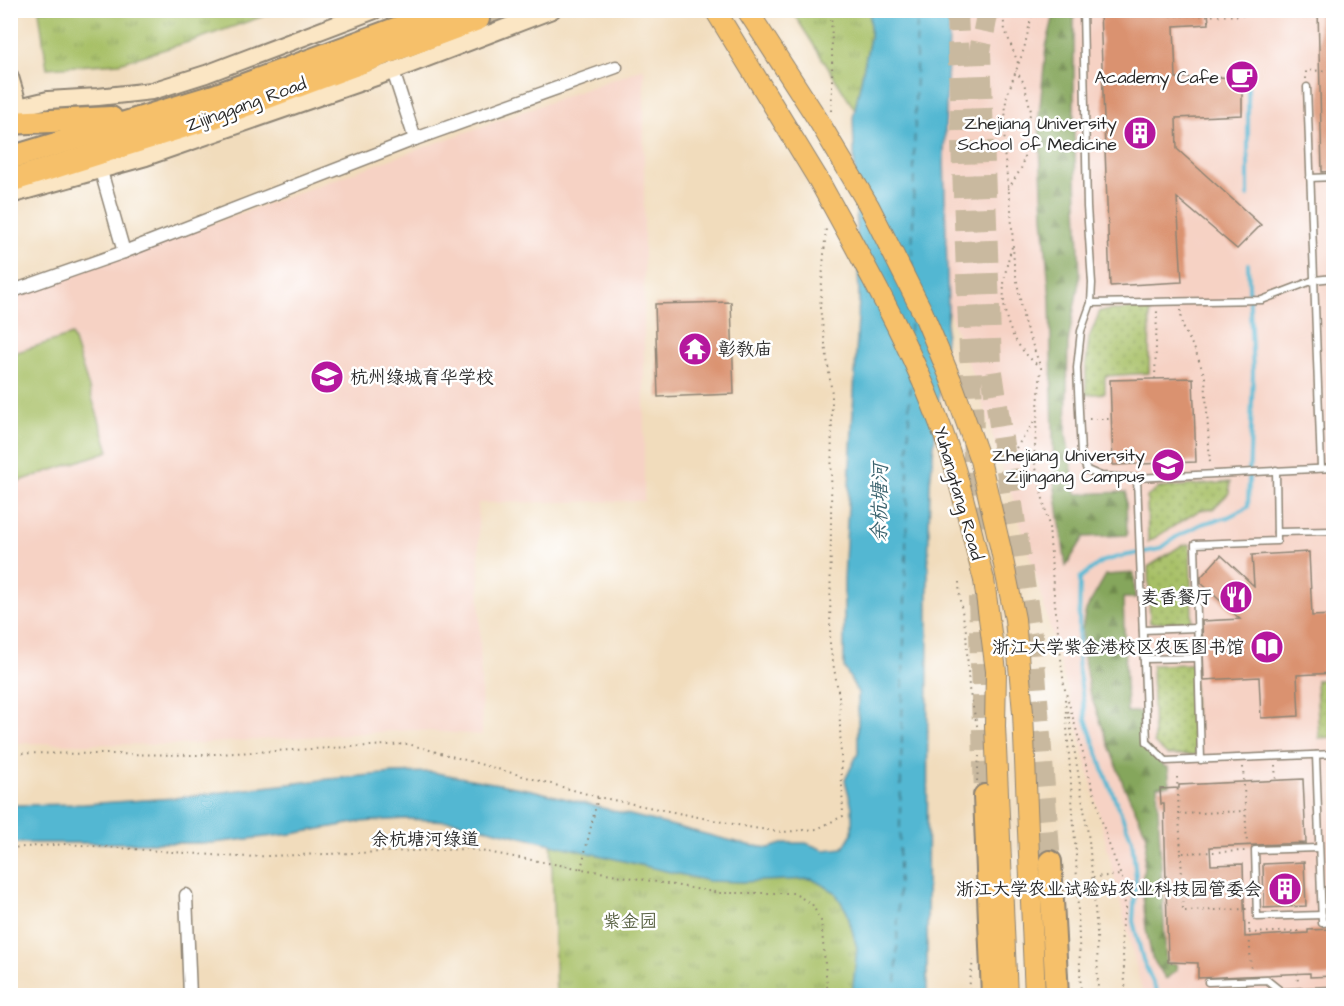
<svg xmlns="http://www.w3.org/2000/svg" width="1344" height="1006" viewBox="0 0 1344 1006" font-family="'Architects Daughter','LXGW WenKai TC',sans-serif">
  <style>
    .built { fill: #f6d2c4 }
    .grass { fill: url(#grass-dots); stroke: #697648; stroke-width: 1.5 }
    .forest { fill: url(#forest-firs); stroke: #586843; stroke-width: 1.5 }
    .park { fill: url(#park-tufts); stroke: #697648; stroke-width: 1.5 }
    .pitch { fill: #a7c066; stroke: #697648; stroke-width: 1.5 }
    .water { fill: #53b7d2; stroke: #3f717e; stroke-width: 1.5 }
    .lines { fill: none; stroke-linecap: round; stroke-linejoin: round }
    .stream { stroke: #53b7d2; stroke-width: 4 }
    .ferry { stroke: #3b636e; stroke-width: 1.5; stroke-dasharray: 8 6; stroke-linecap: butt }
    .building { fill: #da926f }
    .highway-tunnel { stroke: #c9b99f; stroke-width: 22; stroke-dasharray: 22 11; stroke-linecap: butt }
    .lane-casing { stroke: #8e8474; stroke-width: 9 }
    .street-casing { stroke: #8e8474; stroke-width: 15 }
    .secondary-casing { stroke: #8e8474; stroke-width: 20 }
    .primary-casing { stroke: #8e8474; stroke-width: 22 }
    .highway-casing { stroke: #8e8474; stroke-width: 26 }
    .path { stroke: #8e8474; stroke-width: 2; stroke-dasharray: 1.5 4.5; stroke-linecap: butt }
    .lane { stroke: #fff; stroke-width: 6 }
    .street { stroke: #fff; stroke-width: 12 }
    .secondary { stroke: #fbe6c4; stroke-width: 16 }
    .primary { stroke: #f6c06b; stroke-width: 20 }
    .highway { stroke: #f6c06b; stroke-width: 22 }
    .primary-bridge-casing { stroke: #8e8474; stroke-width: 22; stroke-linecap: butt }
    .primary-bridge { stroke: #f6c06b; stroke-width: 20 }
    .labels { text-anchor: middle; stroke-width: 5; stroke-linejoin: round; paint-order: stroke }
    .poi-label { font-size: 18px; fill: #2b2b2b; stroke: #fff; text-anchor: end }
    .street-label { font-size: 18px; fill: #2b2b2b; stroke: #fff }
    .park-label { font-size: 18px; fill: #565f40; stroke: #fff }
    .water-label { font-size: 20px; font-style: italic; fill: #3b636e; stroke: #fff }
  </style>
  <defs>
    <pattern id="grass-dots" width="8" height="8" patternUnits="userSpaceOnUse" patternTransform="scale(1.5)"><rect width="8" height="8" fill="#a7c066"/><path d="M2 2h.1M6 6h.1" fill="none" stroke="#889c54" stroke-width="1.8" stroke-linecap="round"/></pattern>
    <pattern id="forest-firs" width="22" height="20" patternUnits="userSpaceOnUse" patternTransform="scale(1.5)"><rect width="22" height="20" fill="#85a65b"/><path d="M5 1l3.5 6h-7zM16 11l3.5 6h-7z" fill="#6d874b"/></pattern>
    <pattern id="park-tufts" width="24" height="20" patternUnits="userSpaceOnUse" patternTransform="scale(1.5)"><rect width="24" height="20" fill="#a7c066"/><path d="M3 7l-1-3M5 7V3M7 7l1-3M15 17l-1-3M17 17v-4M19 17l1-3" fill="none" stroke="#889c54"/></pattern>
  </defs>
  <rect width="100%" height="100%" fill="#fff"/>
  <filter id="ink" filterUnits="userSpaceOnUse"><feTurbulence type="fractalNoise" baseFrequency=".0167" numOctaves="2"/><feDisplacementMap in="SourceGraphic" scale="12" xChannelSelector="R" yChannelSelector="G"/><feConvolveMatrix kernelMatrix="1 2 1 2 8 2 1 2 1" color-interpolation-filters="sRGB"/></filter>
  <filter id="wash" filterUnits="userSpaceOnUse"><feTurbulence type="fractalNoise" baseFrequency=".008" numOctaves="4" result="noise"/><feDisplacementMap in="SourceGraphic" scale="24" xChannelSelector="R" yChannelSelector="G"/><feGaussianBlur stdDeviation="1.35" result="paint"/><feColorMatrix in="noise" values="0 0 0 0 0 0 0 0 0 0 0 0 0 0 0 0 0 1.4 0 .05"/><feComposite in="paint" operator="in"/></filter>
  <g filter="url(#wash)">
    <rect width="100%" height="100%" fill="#f1dcbc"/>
    <g class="built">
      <path d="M950 11H1333V995H1143L1077 724 1025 538 979 393 948 310 944 156Z"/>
      <path d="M644 68V501L478 503 482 735 413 730 177 745 11 743V296Z"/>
    </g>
    <g class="grass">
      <path d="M1150 308 1149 373 1105 376V393L1086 395V365L1089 338 1100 311Z"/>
      <path d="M1230 482 1229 493 1213 509 1200 510 1148 542 1147 497 1159 488Z"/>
      <path d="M1190 544 1192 621 1150 623 1148 567 1182 545Z"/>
      <path d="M1193 664 1196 755H1167L1154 743 1152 665Z"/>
      <path d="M1316 680H1333V737L1319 738Z"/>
    </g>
    <g class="forest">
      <path d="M1055 11H1074V130L1080 276 1068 343 1066 434 1076 494 1126 492 1127 535 1084 537 1066 566 1054 481 1050 300 1043 216 1039 117 1046 47Z"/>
      <path d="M1134 573 1135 598H1123L1127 712H1141L1143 743 1165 767H1168L1170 785 1157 786 1166 964H1176L1177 970 1166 979 1152 958 1146 929 1142 884 1147 835 1123 784 1089 690 1083 653 1082 628 1086 610 1106 575Z"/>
      <path d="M1247 990 1263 995H1207L1216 993Z"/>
    </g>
    <g class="park">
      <path d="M39 11V10L278 11 195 40 119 63 47 68Z"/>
      <path d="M792 11H870V38L855 110Z"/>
      <path d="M551 834 819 873 870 901 868 995H556Z"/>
    </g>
    <path class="pitch" d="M72 335 109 451 11 484V354Z"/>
    <path class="water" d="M870 11H950L944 156 948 310 930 484 928 580 927 995H852L857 948 847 912 835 892 812 879 742 882 708 881 454 821 405 819 360 822 292 834 213 843H11L10 805 84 804 174 798 329 779 394 773 431 772 532 790 748 845 769 848 785 843H806L824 850 843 848 852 833V807L845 780 858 753V693L844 667V580L859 298 853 118 870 38Z"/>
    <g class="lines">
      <g class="stream">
        <path d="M1248 196V85"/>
        <path d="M1159 996 1143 960 1133 921 1136 877 1132 840 1104 772 1086 719 1078 666 1080 578 1101 562 1118 557 1160 549 1176 537 1201 524 1228 517 1248 507 1253 373 1248 264"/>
      </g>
      <g class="ferry">
        <path d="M912 269 917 10"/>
        <path d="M910 332 911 310"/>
        <path d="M896 996 910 376"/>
      </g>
    </g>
    <g id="blocks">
      <g class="building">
        <path d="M1100 10H1208L1209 24 1174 26 1176 78 1242 77V115L1176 118 1177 149 1261 225 1237 249 1177 198 1182 282 1110 286Z"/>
        <path d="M1318 10H1334V171L1322 172Z"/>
        <path d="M731 302 734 394 658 397 655 304Z"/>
        <path d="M1193 378 1196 462 1113 465 1110 380Z"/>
        <path d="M1309 552 1312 616 1334 615V673L1297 675 1299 716 1261 718 1259 677 1204 680 1202 621 1240 619 1201 583V577L1221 555 1254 586 1252 555Z"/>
        <path d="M1303 779 1306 843 1210 847 1211 865 1243 864 1245 937 1308 933V930L1334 929V976L1310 977V973L1198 978V963L1168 962 1164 804H1161L1160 789 1179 788V785Z"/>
        <path d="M1304 862 1306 906 1264 908 1263 864Z"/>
      </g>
    </g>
  </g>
  <g filter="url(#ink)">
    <use href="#blocks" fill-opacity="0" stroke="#8e8474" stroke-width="1.5"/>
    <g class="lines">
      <g class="highway-tunnel">
        <path d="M957 10 977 537"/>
        <path d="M988 10 980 51 991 366 1032 636 1050 862"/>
        <path d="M478 19 503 10"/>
        <path d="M979 597 985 796"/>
      </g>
      <defs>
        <g id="lane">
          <path d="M1083 10 1087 207 1092 283 1091 303 1081 331 1077 368 1081 455 1087 470 1101 476 1137 478"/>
          <path d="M1307 87 1321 468"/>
          <path d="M1310 178 1334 177"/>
          <path d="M1091 303 1262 300 1314 280 1334 278"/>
          <path d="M1334 468 1137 478 1147 742 1166 761 1334 754"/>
          <path d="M1277 532 1334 531"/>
          <path d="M1143 630 1197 628"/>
          <path d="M1144 659 1198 658"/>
          <path d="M1316 755 1322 923 1334 922"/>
          <path d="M1201 760 1195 544 1277 541 1276 470"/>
          <path d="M1319 848 1255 850 1257 917 1322 915"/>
          <path d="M1208 982 1267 980 1282 992 1334 990"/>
        </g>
        <g id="street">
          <path d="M393 71 415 139"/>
          <path d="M101 171 124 252"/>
          <path d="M10 292 124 252 415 139 616 67"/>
          <path d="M186 895 190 996"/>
        </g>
        <g id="secondary">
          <path d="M10 77 19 107"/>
          <path d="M10 109 48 100 98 97 152 91 206 74 375 10"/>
          <path d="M10 195 146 157 393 71 552 10"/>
        </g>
        <g id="primary">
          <path d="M715 10 818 179"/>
          <path d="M747 10 818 120"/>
          <path d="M1001 550 1015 619 1023 713 1035 996"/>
          <path d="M984 580 996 671 995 726 1007 996"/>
        </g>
        <g id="highway">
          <path d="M10 123 111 118"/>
          <path d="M10 158 214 96 447 10"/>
          <path d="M10 181 214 117 478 19"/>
          <path d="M985 796 993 996"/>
          <path d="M1050 862 1057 996"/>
        </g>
      </defs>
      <use href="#lane" class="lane-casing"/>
      <use href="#street" class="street-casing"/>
      <use href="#secondary" class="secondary-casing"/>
      <use href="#primary" class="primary-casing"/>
      <use href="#highway" class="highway-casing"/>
      <g class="path">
        <path d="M1002 10 1005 30 1018 63"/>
        <path d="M1033 10 1024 49 1006 98 1004 152 1011 209 1014 264 1024 322 1041 368 1034 459 1049 526 1053 585 1064 686 1107 839 1124 884 1125 909 1121 930 1126 996"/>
        <path d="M1092 16 1334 15"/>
        <path d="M1306 79V71L1334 70"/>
        <path d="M831 111C833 77 832 44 831 10"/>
        <path d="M1008 189 1021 169 1024 157V136L1031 111 1024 83 1016 71"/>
        <path d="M1012 247C997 292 1000 336 1039 366"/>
        <path d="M1181 310 1182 327 1195 350 1205 377 1210 464"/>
        <path d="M1155 379 1157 310"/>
        <path d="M1089 419H1111"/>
        <path d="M1016 448 1035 420"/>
        <path d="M959 582 960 601 966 631 969 689 978 730"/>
        <path d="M1065 699 1076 855 1081 996"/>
        <path d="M1068 711 1089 840 1097 932 1098 996"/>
        <path d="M10 753 197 755 408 744 598 797 753 828 783 832 817 829 843 816 839 696 830 646 832 394 820 308 826 227"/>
        <path d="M1275 765 1276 781"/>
        <path d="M1243 767 1247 845"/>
        <path d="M1177 777 1181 853 1247 851"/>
        <path d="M977 781 979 756"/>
        <path d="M1179 814 1245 811"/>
        <path d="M10 848 67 844 239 857 469 849 719 893H793L812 904 821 921 828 996"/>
        <path d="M1181 853 1183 911 1248 909"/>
        <path d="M581 869 598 797"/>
        <path d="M1093 877 1121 875"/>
        <path d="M1249 924 1251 972"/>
        <path d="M1249 933 1301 931"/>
        <path d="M1297 973 1298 982"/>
        <path d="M968 996 973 960"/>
      </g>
      <use href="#lane" class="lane"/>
      <use href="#street" class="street"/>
      <use href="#secondary" class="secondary"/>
      <use href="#primary" class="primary"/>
      <use href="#highway" class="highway"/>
      <defs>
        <g id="primary-bridge">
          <path d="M818 120 869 206 923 313 951 380 980 460 1001 550"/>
          <path d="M818 179C865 265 916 353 948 447 963 490 972 536 984 580"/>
        </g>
      </defs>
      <use href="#primary-bridge" class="primary-bridge-casing"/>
      <use href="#primary-bridge" class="primary-bridge"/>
    </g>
  </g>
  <defs>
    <symbol id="cafe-disc" viewBox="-11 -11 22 22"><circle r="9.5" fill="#b5179e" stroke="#fff"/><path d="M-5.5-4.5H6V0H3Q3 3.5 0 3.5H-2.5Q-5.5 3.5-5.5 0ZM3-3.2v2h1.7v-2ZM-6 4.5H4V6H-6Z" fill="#fff"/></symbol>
    <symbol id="building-disc" viewBox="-11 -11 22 22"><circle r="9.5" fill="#b5179e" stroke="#fff"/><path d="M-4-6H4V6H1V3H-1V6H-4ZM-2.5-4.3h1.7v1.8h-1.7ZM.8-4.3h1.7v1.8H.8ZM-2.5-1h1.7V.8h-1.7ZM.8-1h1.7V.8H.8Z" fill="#fff"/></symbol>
    <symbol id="temple-disc" viewBox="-11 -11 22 22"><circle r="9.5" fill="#b5179e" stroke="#fff"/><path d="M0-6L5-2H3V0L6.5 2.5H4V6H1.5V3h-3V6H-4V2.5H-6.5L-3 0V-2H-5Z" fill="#fff"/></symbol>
    <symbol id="school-disc" viewBox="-11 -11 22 22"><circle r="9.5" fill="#b5179e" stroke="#fff"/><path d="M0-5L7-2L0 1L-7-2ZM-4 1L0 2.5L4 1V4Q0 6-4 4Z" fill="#fff"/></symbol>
    <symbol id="university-disc" viewBox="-11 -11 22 22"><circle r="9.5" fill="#b5179e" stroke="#fff"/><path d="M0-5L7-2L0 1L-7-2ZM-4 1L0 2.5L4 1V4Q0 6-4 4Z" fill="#fff"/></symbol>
    <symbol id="restaurant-disc" viewBox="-11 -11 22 22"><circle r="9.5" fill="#b5179e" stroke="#fff"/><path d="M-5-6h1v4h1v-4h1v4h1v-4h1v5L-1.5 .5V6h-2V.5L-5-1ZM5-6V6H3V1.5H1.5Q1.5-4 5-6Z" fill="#fff"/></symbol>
    <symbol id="library-disc" viewBox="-11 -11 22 22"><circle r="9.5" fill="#b5179e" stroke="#fff"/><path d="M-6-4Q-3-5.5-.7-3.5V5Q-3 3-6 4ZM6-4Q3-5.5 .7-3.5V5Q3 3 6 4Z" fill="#fff"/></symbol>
  </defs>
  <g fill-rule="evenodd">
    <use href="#cafe-disc" x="1223" y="58" width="38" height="38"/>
    <use href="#building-disc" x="1121" y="114" width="38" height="38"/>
    <use href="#temple-disc" x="676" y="330" width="38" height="38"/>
    <use href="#school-disc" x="308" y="358" width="38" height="38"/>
    <use href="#university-disc" x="1149" y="446" width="38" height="38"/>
    <use href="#restaurant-disc" x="1217" y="578" width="38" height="38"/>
    <use href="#library-disc" x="1248" y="628" width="38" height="38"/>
    <use href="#building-disc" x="1266" y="870" width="38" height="38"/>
  </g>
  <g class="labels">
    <g class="poi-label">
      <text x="1219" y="83">Academy Cafe</text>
      <text x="1117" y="129">Zhejiang University<tspan x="1117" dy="21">School of Medicine</tspan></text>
      <text x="718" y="355" text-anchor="start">彰教庙</text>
      <text x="350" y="383" text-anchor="start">杭州绿城育华学校</text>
      <text x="1145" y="461">Zhejiang University<tspan x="1145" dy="21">Zijingang Campus</tspan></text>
      <text x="1213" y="603">麦香餐厅</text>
      <text x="1244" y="653">浙江大学紫金港校区农医图书馆</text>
      <text x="1262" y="895">浙江大学农业试验站农业科技园管委会</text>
    </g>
    <g class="street-label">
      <text transform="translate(246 104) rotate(-20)" y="6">Zijinggang Road</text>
      <text transform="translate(959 493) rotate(74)" y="6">Yuhangtang Road</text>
      <text x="425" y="845">余杭塘河绿道</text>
    </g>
    <g class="park-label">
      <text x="630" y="927">紫金园</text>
    </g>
    <g class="water-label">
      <text transform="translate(879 503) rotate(-89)" y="7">余杭塘河</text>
    </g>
  </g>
  <rect width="1344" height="1006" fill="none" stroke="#fff" stroke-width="36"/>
</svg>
